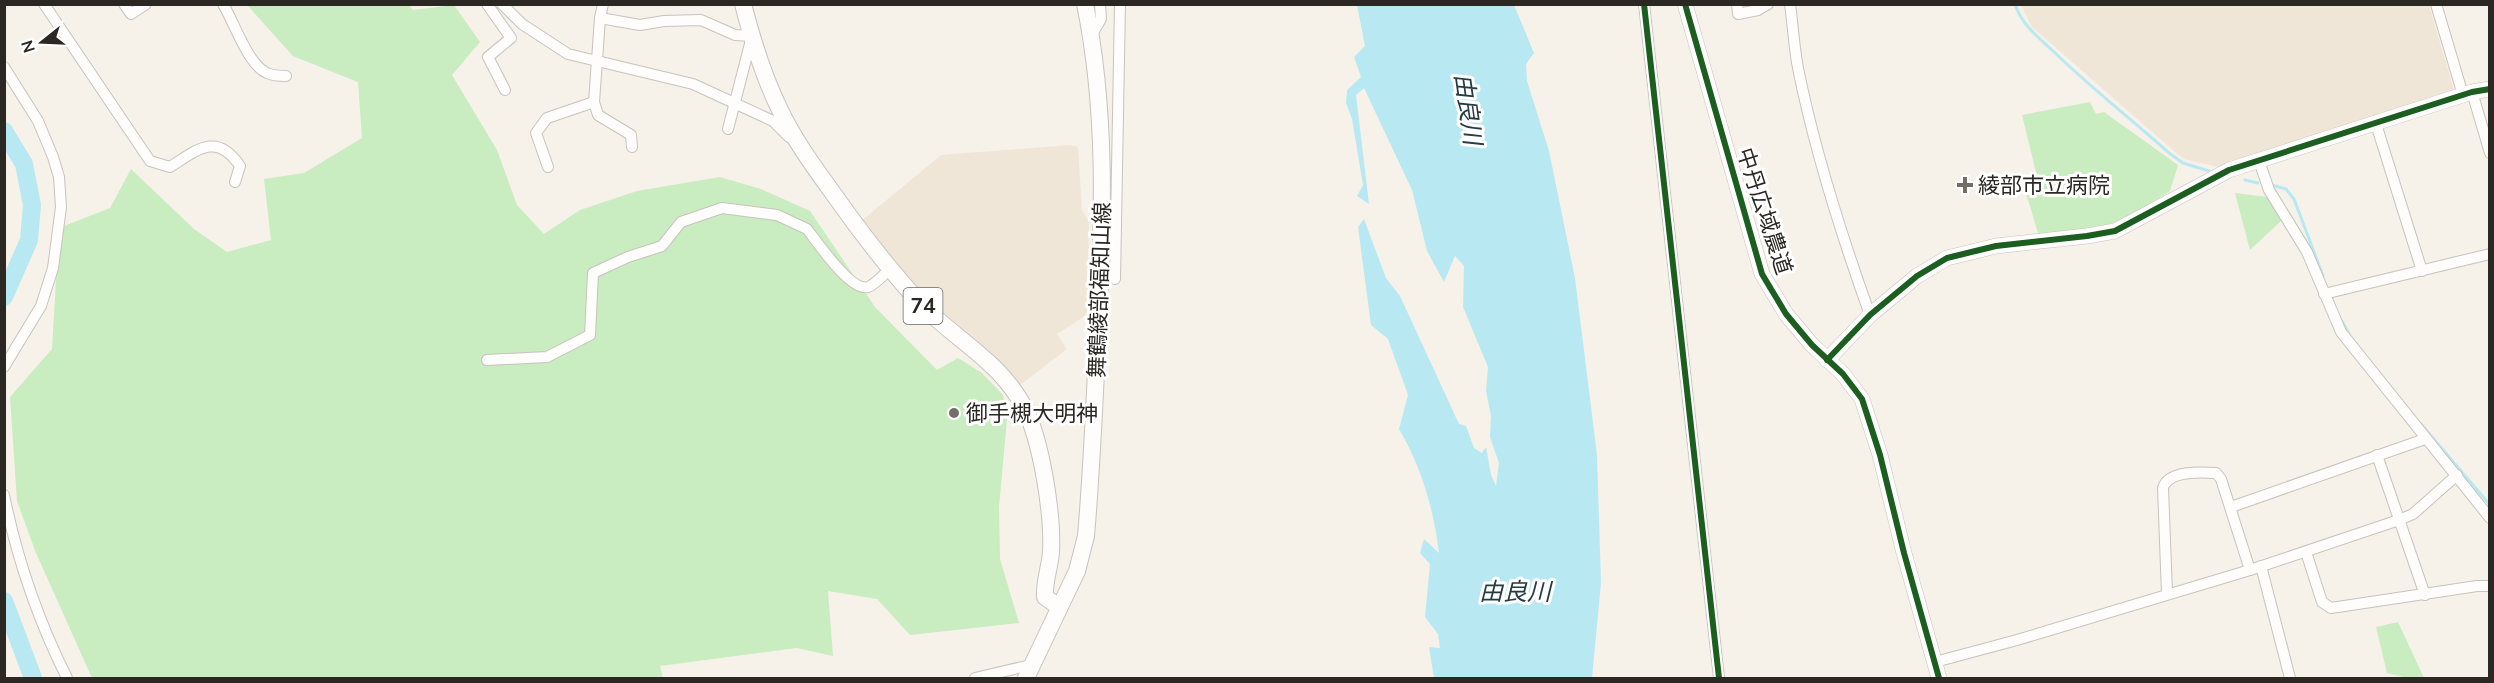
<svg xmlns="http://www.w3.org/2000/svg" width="2494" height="683" viewBox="0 0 2494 683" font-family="Mulish,'Noto Sans JP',sans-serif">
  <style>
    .built { fill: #f0e6d8 }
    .green { fill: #caecc1 }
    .water { fill: #b8e9f2 }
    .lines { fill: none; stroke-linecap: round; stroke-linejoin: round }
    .stream { stroke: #b8e9f2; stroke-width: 3 }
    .river { stroke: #b8e9f2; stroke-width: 18 }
    .street-casing { stroke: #c7c3be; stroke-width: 12 }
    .secondary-casing { stroke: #c7c3be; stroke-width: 16 }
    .primary-casing { stroke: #c7c3be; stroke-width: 18 }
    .street { stroke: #fefdfc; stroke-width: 10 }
    .secondary { stroke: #fefdfc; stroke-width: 15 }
    .primary { stroke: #fefdfc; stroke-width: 16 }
    .cycleway-casing { stroke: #fff; stroke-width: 10 }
    .cycleway { stroke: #1b5e20; stroke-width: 6 }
    .poi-dot { fill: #726e68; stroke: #fff; stroke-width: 2 }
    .labels { text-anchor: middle; stroke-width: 6; stroke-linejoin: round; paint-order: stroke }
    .shield { fill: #fff; stroke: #6b6865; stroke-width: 1.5 }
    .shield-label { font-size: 21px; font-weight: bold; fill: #2b2823 }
    .poi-label { font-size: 22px; fill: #2b2823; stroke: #fff; text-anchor: start }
    .street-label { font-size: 22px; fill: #2b2823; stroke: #fff }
    .water-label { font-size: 24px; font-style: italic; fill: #253c42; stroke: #fff }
  </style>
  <rect width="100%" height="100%" fill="#f6f1e9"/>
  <g class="built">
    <path d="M2021 5H2429L2454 90 2222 168 2184 159 2174 151 2032 27Z"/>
    <path d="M1070 145 1078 147 1082 210 1089 222 1088 314 1057 334 1067 349 1015 389 927 305 860 222 941 155Z"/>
  </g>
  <g class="green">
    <path d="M408 4 413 10 454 5 480 42 452 75 497 150 517 205 544 234 580 210 637 191 720 177 761 189 810 211 875 307 937 370 958 358 982 373 1003 395 1007 419 999 507 1000 559 1019 623 910 635 877 599 828 591 833 656 797 648 660 666 663 678H92L36 553 17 501 10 397 52 349 59 228 110 208 131 169 194 229 227 252 271 240 264 179 304 173 362 138 358 82 293 56 247 5Z"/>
    <path d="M2090 102 2096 114 2104 112 2178 165 2170 191 2129 217 2097 228 2039 236 2021 177 2036 172 2022 115Z"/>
    <path d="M2235 193 2267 197 2282 220 2250 250Z"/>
    <path d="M2398 622 2424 678H2407L2387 673 2376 627Z"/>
  </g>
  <path class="water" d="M1357 5H1514L1534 53 1526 64 1527 81 1549 151 1575 278 1597 455 1601 583 1592 678H1434L1429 647 1440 648 1438 634 1425 617 1430 564 1420 553 1424 539 1439 553C1434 510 1421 466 1399 429L1408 395 1388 339 1371 325 1358 227 1364 219 1386 278 1400 296 1459 424 1466 426 1474 448 1482 453 1486 447 1491 475 1496 486 1499 463 1490 437 1491 416 1486 391 1488 367 1463 307 1464 266 1455 256 1444 282 1427 251 1412 190 1364 88 1356 95 1369 204 1357 196 1363 185 1352 119 1346 103 1347 90 1361 77 1354 57 1365 46Z"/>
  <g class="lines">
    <g class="stream">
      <path d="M2015 4C2021 24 2038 37 2053 51 2090 87 2131 119 2169 153L2183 163 2209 171"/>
      <path d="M2245 180 2258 183"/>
      <path d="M2272 185 2286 189 2294 199 2323 276"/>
      <path d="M2342 321 2350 336"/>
      <path d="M2420 423 2490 505"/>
    </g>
    <g class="river">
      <path d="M4 131 24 164 32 205 29 240 4 297"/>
      <path d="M4 601 33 678"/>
    </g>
    <defs>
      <g id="street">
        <path d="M44 4 150 161 170 167C198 149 217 132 240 166L235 182"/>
        <path d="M124 4 131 14 146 4"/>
        <path d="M223 4C234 22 248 65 267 73 273 76 280 76 286 76"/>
        <path d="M487 4 511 38 488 57 505 90"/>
        <path d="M502 4 522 24 568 54 693 84 773 121 789 137"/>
        <path d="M603 4 600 18 594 102 598 115 631 135 632 147"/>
        <path d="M1644 4 1719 678"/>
        <path d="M1737 4 1738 14 1758 10 1768 4"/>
        <path d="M1790 4C1793 26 1794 47 1798 68 1815 153 1841 234 1870 315"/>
        <path d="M2436 4 2463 95"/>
        <path d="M600 18 640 25 664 21 701 20 735 35 752 36 728 129"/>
        <path d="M1091 36 1101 19 1100 4"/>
        <path d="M4 67 38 121 53 157 59 177 61 207 53 268 41 306 4 367"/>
        <path d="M2472 92 2490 153"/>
        <path d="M2376 124 2422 271"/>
        <path d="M2259 161 2269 190 2307 252 2341 332 2490 518"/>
        <path d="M548 167 536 133 547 118 594 102"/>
        <path d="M1115 279 1120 4"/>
        <path d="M2324 294 2490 254"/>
        <path d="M487 360 547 357 590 335 593 273 628 257 662 246 681 222 722 208 777 215 807 229C817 242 851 292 868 287 876 284 884 274 890 269"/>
        <path d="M2377 455 2425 595"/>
        <path d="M4 495C17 559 38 620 67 678"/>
        <path d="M2231 507 2425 439"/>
        <path d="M2306 552 2322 602 2331 608 2477 586H2490"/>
        <path d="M2261 566 2290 678"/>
        <path d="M2167 594 2163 488C2168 470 2201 472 2216 473L2221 479 2250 570"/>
        <path d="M1935 662 2017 640 2250 570 2399 520 2413 514 2457 475"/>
        <path d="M975 678 1031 665"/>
      </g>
      <g id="secondary">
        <path d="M1685 4 1762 274 1786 314 1812 345 1843 374 1862 399 1880 455 1904 553 1939 678"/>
        <path d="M1827 360 1870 315 1917 276 1947 258 1996 246 2087 236 2115 231 2229 170 2472 92 2490 89"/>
      </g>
      <g id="primary">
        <path d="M743 4C752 39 763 75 779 108 794 140 814 167 835 196 861 233 889 269 920 303 956 341 1003 362 1027 413 1042 447 1053 515 1051 552 1050 567 1044 581 1045 597L1059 607"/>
        <path d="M1026 678 1077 571 1086 536C1092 466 1095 396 1098 327 1103 218 1107 111 1085 4"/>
      </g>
    </defs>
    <use href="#street" class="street-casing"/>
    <use href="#secondary" class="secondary-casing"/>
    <use href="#primary" class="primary-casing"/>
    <use href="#street" class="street"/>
    <use href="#secondary" class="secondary"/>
    <use href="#primary" class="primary"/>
    <defs>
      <g id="cycleway">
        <path d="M1644 4 1719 678"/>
        <path d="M1685 4 1762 274 1786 314 1812 345 1843 374 1862 399 1880 455 1904 553 1939 678"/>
        <path d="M1827 360 1870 315 1917 276 1947 258 1996 246 2087 236 2115 231 2229 170 2472 92 2490 89"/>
      </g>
    </defs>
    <use href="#cycleway" class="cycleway-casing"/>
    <use href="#cycleway" class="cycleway"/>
  </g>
  <g class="poi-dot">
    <path d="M1962 176h6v6h6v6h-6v6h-6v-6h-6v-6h6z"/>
    <circle cx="954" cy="413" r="6"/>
  </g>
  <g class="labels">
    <rect class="shield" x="903.5" y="288" width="39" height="36" rx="4.5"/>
    <g class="shield-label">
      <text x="923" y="313">74</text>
    </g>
    <g class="poi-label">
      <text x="1978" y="193">綾部市立病院</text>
      <text x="966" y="421">御手槻大明神</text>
    </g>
    <g class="street-label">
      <text transform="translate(1765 211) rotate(72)" y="8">中丹広域農道</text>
      <text transform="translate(1099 290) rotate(-88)" y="8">舞鶴綾部福知山線</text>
    </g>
    <g class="water-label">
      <text transform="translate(1468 109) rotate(82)" y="8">由良川</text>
      <text x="1515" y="600">由良川</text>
    </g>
  </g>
  <rect width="2494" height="683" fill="none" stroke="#2b2823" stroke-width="12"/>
  <g transform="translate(42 42) rotate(252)" stroke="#ffffff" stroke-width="4.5" paint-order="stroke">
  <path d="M0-4.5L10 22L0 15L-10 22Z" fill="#2b2823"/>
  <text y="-9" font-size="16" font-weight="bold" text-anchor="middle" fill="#2b2823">N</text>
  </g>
</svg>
